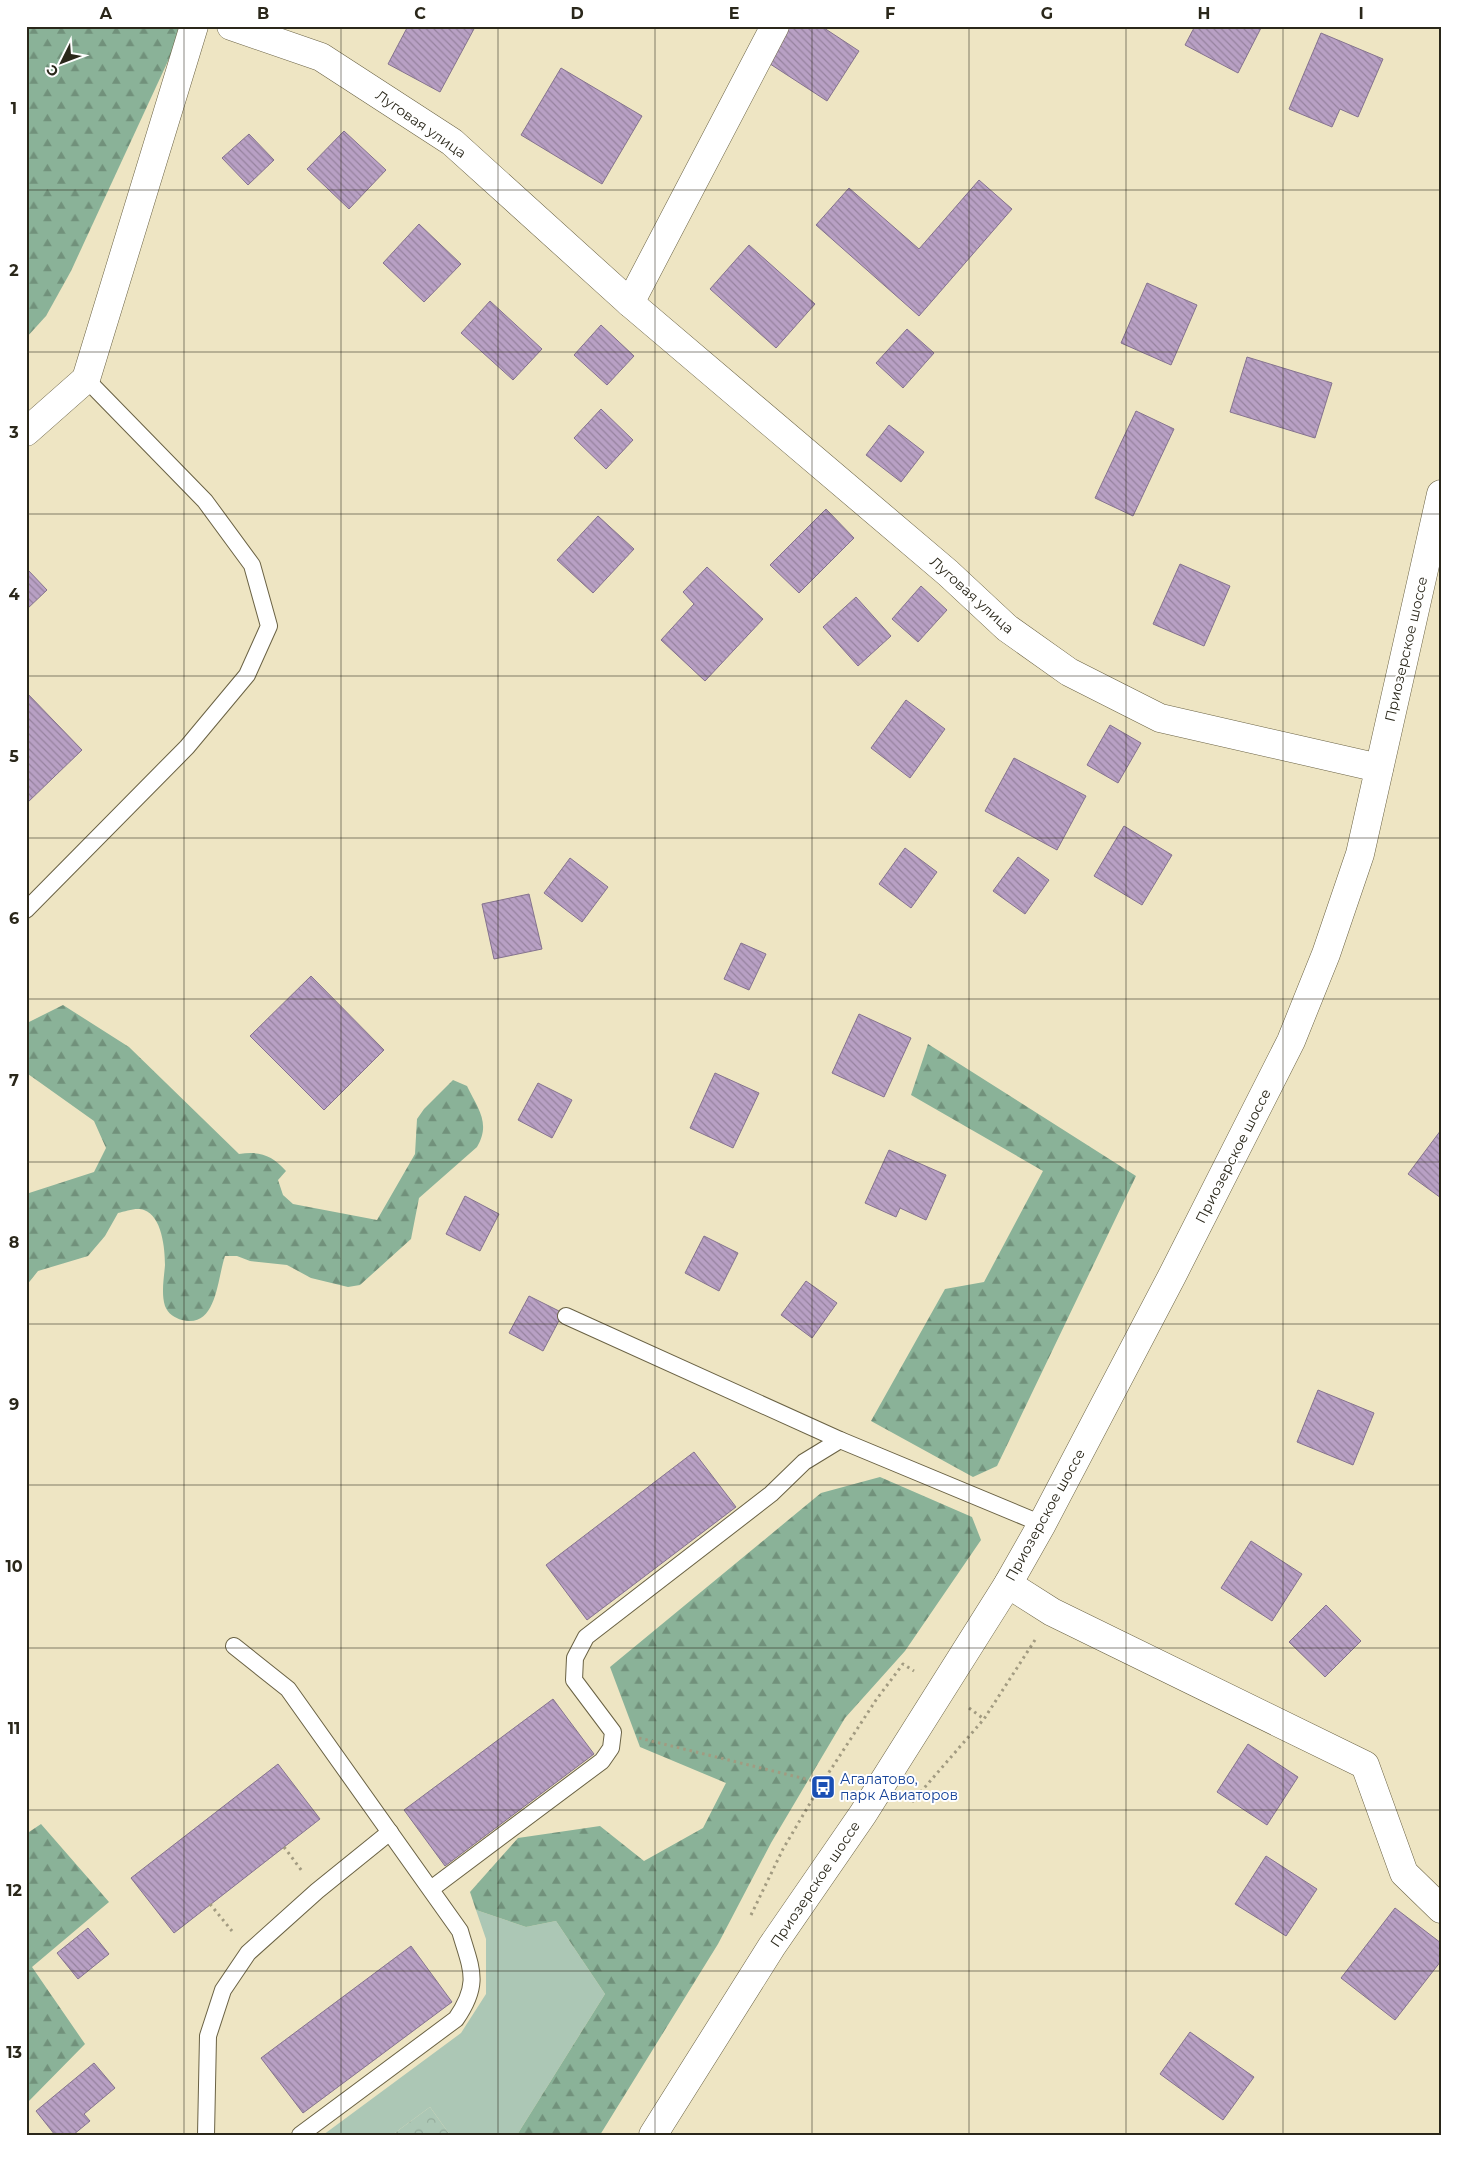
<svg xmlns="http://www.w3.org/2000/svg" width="1467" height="2161" viewBox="0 0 1467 2161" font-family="Montserrat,sans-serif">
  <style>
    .grass { fill: #acc7b5 }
    .forest { fill: url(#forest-firs) }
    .park { fill: url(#park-crowns) }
    .building { fill: url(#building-back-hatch); stroke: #85738e }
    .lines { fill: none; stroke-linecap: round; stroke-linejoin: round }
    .service-casing { stroke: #6a6244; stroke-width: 18 }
    .minor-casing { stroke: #6a6244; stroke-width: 29 }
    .primary-casing { stroke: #6a6244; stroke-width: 29 }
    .path { stroke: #a29b81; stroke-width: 3; stroke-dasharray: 2.5 4; stroke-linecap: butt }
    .service { stroke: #fff; stroke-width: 16 }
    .minor { stroke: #fff; stroke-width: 28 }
    .primary { stroke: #fff; stroke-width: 28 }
    .grid { fill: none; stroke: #2a271a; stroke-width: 1; stroke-opacity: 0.55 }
    .labels { text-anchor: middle; stroke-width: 4; stroke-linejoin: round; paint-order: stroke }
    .street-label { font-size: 14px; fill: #2a271a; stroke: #fff }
    .transit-label { font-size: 14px; fill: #164399; stroke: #fff; text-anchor: start }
    .neatline { fill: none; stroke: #2a271a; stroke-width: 2 }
    .grid-label { font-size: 16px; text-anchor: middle; font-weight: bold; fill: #2a271a }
  </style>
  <defs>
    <pattern id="forest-firs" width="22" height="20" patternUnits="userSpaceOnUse" patternTransform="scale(1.25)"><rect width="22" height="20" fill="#8ab298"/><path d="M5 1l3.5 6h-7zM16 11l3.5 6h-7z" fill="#71917b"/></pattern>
    <pattern id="park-crowns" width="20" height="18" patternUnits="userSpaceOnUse" patternTransform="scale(1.25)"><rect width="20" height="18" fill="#acc7b5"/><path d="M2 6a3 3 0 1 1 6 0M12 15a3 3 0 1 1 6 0" fill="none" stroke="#94ab9b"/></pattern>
    <pattern id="building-back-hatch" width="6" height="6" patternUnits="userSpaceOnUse" patternTransform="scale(1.25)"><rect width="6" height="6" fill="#b8a0c4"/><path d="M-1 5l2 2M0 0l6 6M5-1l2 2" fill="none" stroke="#96829e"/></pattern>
  </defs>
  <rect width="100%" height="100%" fill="#eee5c3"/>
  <path class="grass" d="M476 1910 526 1927 556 1921 605 1994 517 2135H450L430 2107 392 2135H323L461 2033 486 1994V1939Z"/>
  <g class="forest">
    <path d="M26 26H180V35L71 271 46 316 26 338Z"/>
    <path d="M63 1005 129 1047 239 1154C260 1151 272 1155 286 1171L278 1180 283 1195 293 1204 377 1220 415 1154 417 1119 424 1109 453 1080 467 1086C478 1109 491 1123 477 1147L419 1198 411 1239 360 1285 348 1287 311 1278 287 1265 250 1261 237 1256H225C217 1279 217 1329 182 1320 175 1318 168 1314 165 1306 161 1293 164 1278 165 1265 165 1249 162 1216 144 1210 137 1207 126 1211 118 1213L105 1236 88 1256 38 1271 26 1286V1194L94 1172 106 1148 94 1121 28 1074 26 1069 27 1023Z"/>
    <path d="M928 1044 1136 1176 997 1466 973 1477 871 1421 945 1289 984 1282 1043 1171 911 1095Z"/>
    <path d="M880 1477 972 1517 981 1540 905 1651 845 1718 771 1843 718 1944 600 2135H517L605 1994 556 1921 526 1927 476 1910 470 1892 518 1838 600 1826 644 1861 703 1828 726 1783 640 1747 610 1667 821 1493Z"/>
    <path d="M41 1824 109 1902 32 1967 85 2044 26 2104V1834Z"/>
  </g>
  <path class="park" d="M430 2107 450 2135H392Z"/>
  <g class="building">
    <path d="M408 26 475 27 440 92 388 64Z"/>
    <path d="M781 26H821L859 51 827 101 761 58Z"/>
    <path d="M1195 26H1262L1238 73 1185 45Z"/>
    <path d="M1321 33 1383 59 1358 117 1340 109 1332 127 1289 109Z"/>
    <path d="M561 68 642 116 602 184 521 135Z"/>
    <path d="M344 131 386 170 349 209 307 169Z"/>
    <path d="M249 134 274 160 248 185 222 158Z"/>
    <path d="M979 180 1012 209 919 316 816 225 849 188 919 249Z"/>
    <path d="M419 224 461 264 424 302 383 263Z"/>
    <path d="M749 245 815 304 776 348 710 289Z"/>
    <path d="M1147 283 1197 305 1171 365 1121 343Z"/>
    <path d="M490 301 542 349 513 380 461 333Z"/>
    <path d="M601 325 634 356 607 385 574 355Z"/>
    <path d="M907 329 934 353 903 388 876 363Z"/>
    <path d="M1247 357 1332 383 1315 438 1230 412Z"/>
    <path d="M601 409 633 440 606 469 574 438Z"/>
    <path d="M1136 411 1174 429 1133 516 1095 498Z"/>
    <path d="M889 425 924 452 901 482 866 455Z"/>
    <path d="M826 509 854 538 799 593 770 565Z"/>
    <path d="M598 516 634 549 593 593 557 560Z"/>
    <path d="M1180 564 1230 586 1204 646 1153 624Z"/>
    <path d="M707 567 763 619 705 681 661 640 694 604 683 592Z"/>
    <path d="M28 570 47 590 26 610V572Z"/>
    <path d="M921 586 947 610 918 642 892 619Z"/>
    <path d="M856 597 891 636 858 666 823 627Z"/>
    <path d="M26 692 82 750 26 804Z"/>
    <path d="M906 700 945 729 910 778 871 748Z"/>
    <path d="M1110 725 1141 743 1118 783 1087 765Z"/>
    <path d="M1014 758 1086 796 1057 850 985 811Z"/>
    <path d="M1124 826 1172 855 1142 905 1094 876Z"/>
    <path d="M905 848 937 872 911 908 879 884Z"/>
    <path d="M1018 857 1049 880 1025 914 993 891Z"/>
    <path d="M570 858 608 887 582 922 544 893Z"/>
    <path d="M529 894 542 949 494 959 482 904Z"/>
    <path d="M741 943 766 954 749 990 724 979Z"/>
    <path d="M311 976 384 1050 324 1110 250 1036Z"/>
    <path d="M859 1014 911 1038 884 1097 832 1073Z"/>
    <path d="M715 1073 759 1093 733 1148 690 1128Z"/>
    <path d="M538 1083 572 1100 552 1138 518 1120Z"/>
    <path d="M1441 1130V1198L1408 1174Z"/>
    <path d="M889 1150 946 1175 926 1220 900 1208 896 1217 865 1203Z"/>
    <path d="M465 1196 499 1214 480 1251 446 1234Z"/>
    <path d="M704 1236 738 1253 719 1291 685 1273Z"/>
    <path d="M806 1281 837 1303 812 1338 781 1315Z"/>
    <path d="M529 1296 563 1313 543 1351 509 1333Z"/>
    <path d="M1318 1390 1374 1413 1353 1465 1297 1442Z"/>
    <path d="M694 1452 736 1507 587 1620 546 1565Z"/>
    <path d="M1251 1541 1302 1574 1272 1621 1221 1588Z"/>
    <path d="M1326 1605 1361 1641 1325 1677 1289 1642Z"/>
    <path d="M553 1699 594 1754 445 1866 404 1810Z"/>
    <path d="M1248 1744 1298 1777 1267 1825 1217 1792Z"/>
    <path d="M278 1764 320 1819 174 1933 131 1878Z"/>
    <path d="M1266 1856 1317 1889 1286 1936 1235 1904Z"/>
    <path d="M1395 1908 1441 1943V1961L1395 2020 1341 1978Z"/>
    <path d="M88 1928 109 1954 78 1979 57 1953Z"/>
    <path d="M411 1946 452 2002 303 2113 261 2058Z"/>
    <path d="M1190 2032 1254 2077 1223 2120 1160 2074Z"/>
    <path d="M94 2063 115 2088 84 2114 90 2121 73 2135H55L36 2111Z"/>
  </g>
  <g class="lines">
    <defs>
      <g id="service">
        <path d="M26 910 187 747 247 675 269 626 252 565 205 501 86 379"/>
        <path d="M566 1316 840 1440 1042 1524"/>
        <path d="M234 1646 288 1689 460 1931C471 1969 481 1983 456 2019L300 2135"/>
        <path d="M431 1889 602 1761 611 1748 613 1732 574 1680 575 1658 586 1637 771 1494 804 1462 840 1440"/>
        <path d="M206 2135 208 2036 223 1990 248 1953 317 1891 390 1832"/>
      </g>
      <g id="minor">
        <path d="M231 26 321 57 452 142 630 303 948 573 1007 628 1069 672 1160 718 1379 768"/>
        <path d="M630 303 775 26"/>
        <path d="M26 432 86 379 194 26"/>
        <path d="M1008 1584 1052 1612 1365 1765 1404 1873 1441 1909"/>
      </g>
      <path id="primary" d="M653 2135 772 1946 863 1814 1008 1584 1042 1524 1172 1276 1291 1041 1326 954 1360 854 1441 494"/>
    </defs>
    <use href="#service" class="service-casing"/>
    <use href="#minor" class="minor-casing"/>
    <use href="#primary" class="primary-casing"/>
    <g class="path">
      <path d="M969 1708 984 1719"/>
      <path d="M639 1738 822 1783"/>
      <path d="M912 1802 984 1719 1035 1640"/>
      <path d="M284 1847 302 1871"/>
      <path d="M210 1904 232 1931"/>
      <path d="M751 1915 783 1849 822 1783 876 1700 903 1664 914 1671"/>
    </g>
    <use href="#service" class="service"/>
    <use href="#minor" class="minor"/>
    <use href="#primary" class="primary"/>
  </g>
  <path class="grid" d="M184 26V2135M341 26V2135M498 26V2135M655 26V2135M812 26V2135M969 26V2135M1126 26V2135M1283 26V2135M26 190H1441M26 352H1441M26 514H1441M26 676H1441M26 838H1441M26 999H1441M26 1162H1441M26 1324H1441M26 1485H1441M26 1648H1441M26 1810H1441M26 1971H1441"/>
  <defs>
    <symbol id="bus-square" viewBox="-11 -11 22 22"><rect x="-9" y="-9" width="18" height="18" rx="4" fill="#1a4fb4" stroke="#fff"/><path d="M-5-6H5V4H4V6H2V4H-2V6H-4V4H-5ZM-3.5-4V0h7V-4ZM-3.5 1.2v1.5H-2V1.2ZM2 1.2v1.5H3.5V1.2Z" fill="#fff"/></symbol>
  </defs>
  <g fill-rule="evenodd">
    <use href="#bus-square" x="809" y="1773" width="28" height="28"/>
  </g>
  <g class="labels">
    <g class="street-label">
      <text transform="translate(421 124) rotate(35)" y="5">Луговая улица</text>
      <text transform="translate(972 595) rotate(42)" y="5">Луговая улица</text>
      <text transform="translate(1406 649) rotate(-77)" y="5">Приозерское шоссе</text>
      <text transform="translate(1233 1156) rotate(-63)" y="5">Приозерское шоссе</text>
      <text transform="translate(1045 1515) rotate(-61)" y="5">Приозерское шоссе</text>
      <text transform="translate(815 1884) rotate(-56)" y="5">Приозерское шоссе</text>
    </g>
    <g class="transit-label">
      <text x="840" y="1784">Агалатово,<tspan x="840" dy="16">парк Авиаторов</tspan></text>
    </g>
  </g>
  <rect width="1467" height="2161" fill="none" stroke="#ffffff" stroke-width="55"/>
  <g transform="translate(62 62) rotate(228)" stroke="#ffffff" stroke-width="4" paint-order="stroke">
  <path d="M0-4L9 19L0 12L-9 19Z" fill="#2a271a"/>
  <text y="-8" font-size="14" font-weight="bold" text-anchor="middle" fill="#2a271a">С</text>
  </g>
  <rect x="28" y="28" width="1412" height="2106" class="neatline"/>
  <g class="grid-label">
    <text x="106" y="19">A</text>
    <text x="263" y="19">B</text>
    <text x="420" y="19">C</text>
    <text x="577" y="19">D</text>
    <text x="734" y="19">E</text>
    <text x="890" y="19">F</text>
    <text x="1047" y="19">G</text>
    <text x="1204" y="19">H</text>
    <text x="1361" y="19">I</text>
    <text x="14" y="114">1</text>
    <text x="14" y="276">2</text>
    <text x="14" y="438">3</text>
    <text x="14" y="600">4</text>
    <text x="14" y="762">5</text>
    <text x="14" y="924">6</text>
    <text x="14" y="1086">7</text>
    <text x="14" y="1248">8</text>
    <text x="14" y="1410">9</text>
    <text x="14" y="1572">10</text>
    <text x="14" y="1734">11</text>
    <text x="14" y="1896">12</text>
    <text x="14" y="2058">13</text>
  </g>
</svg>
